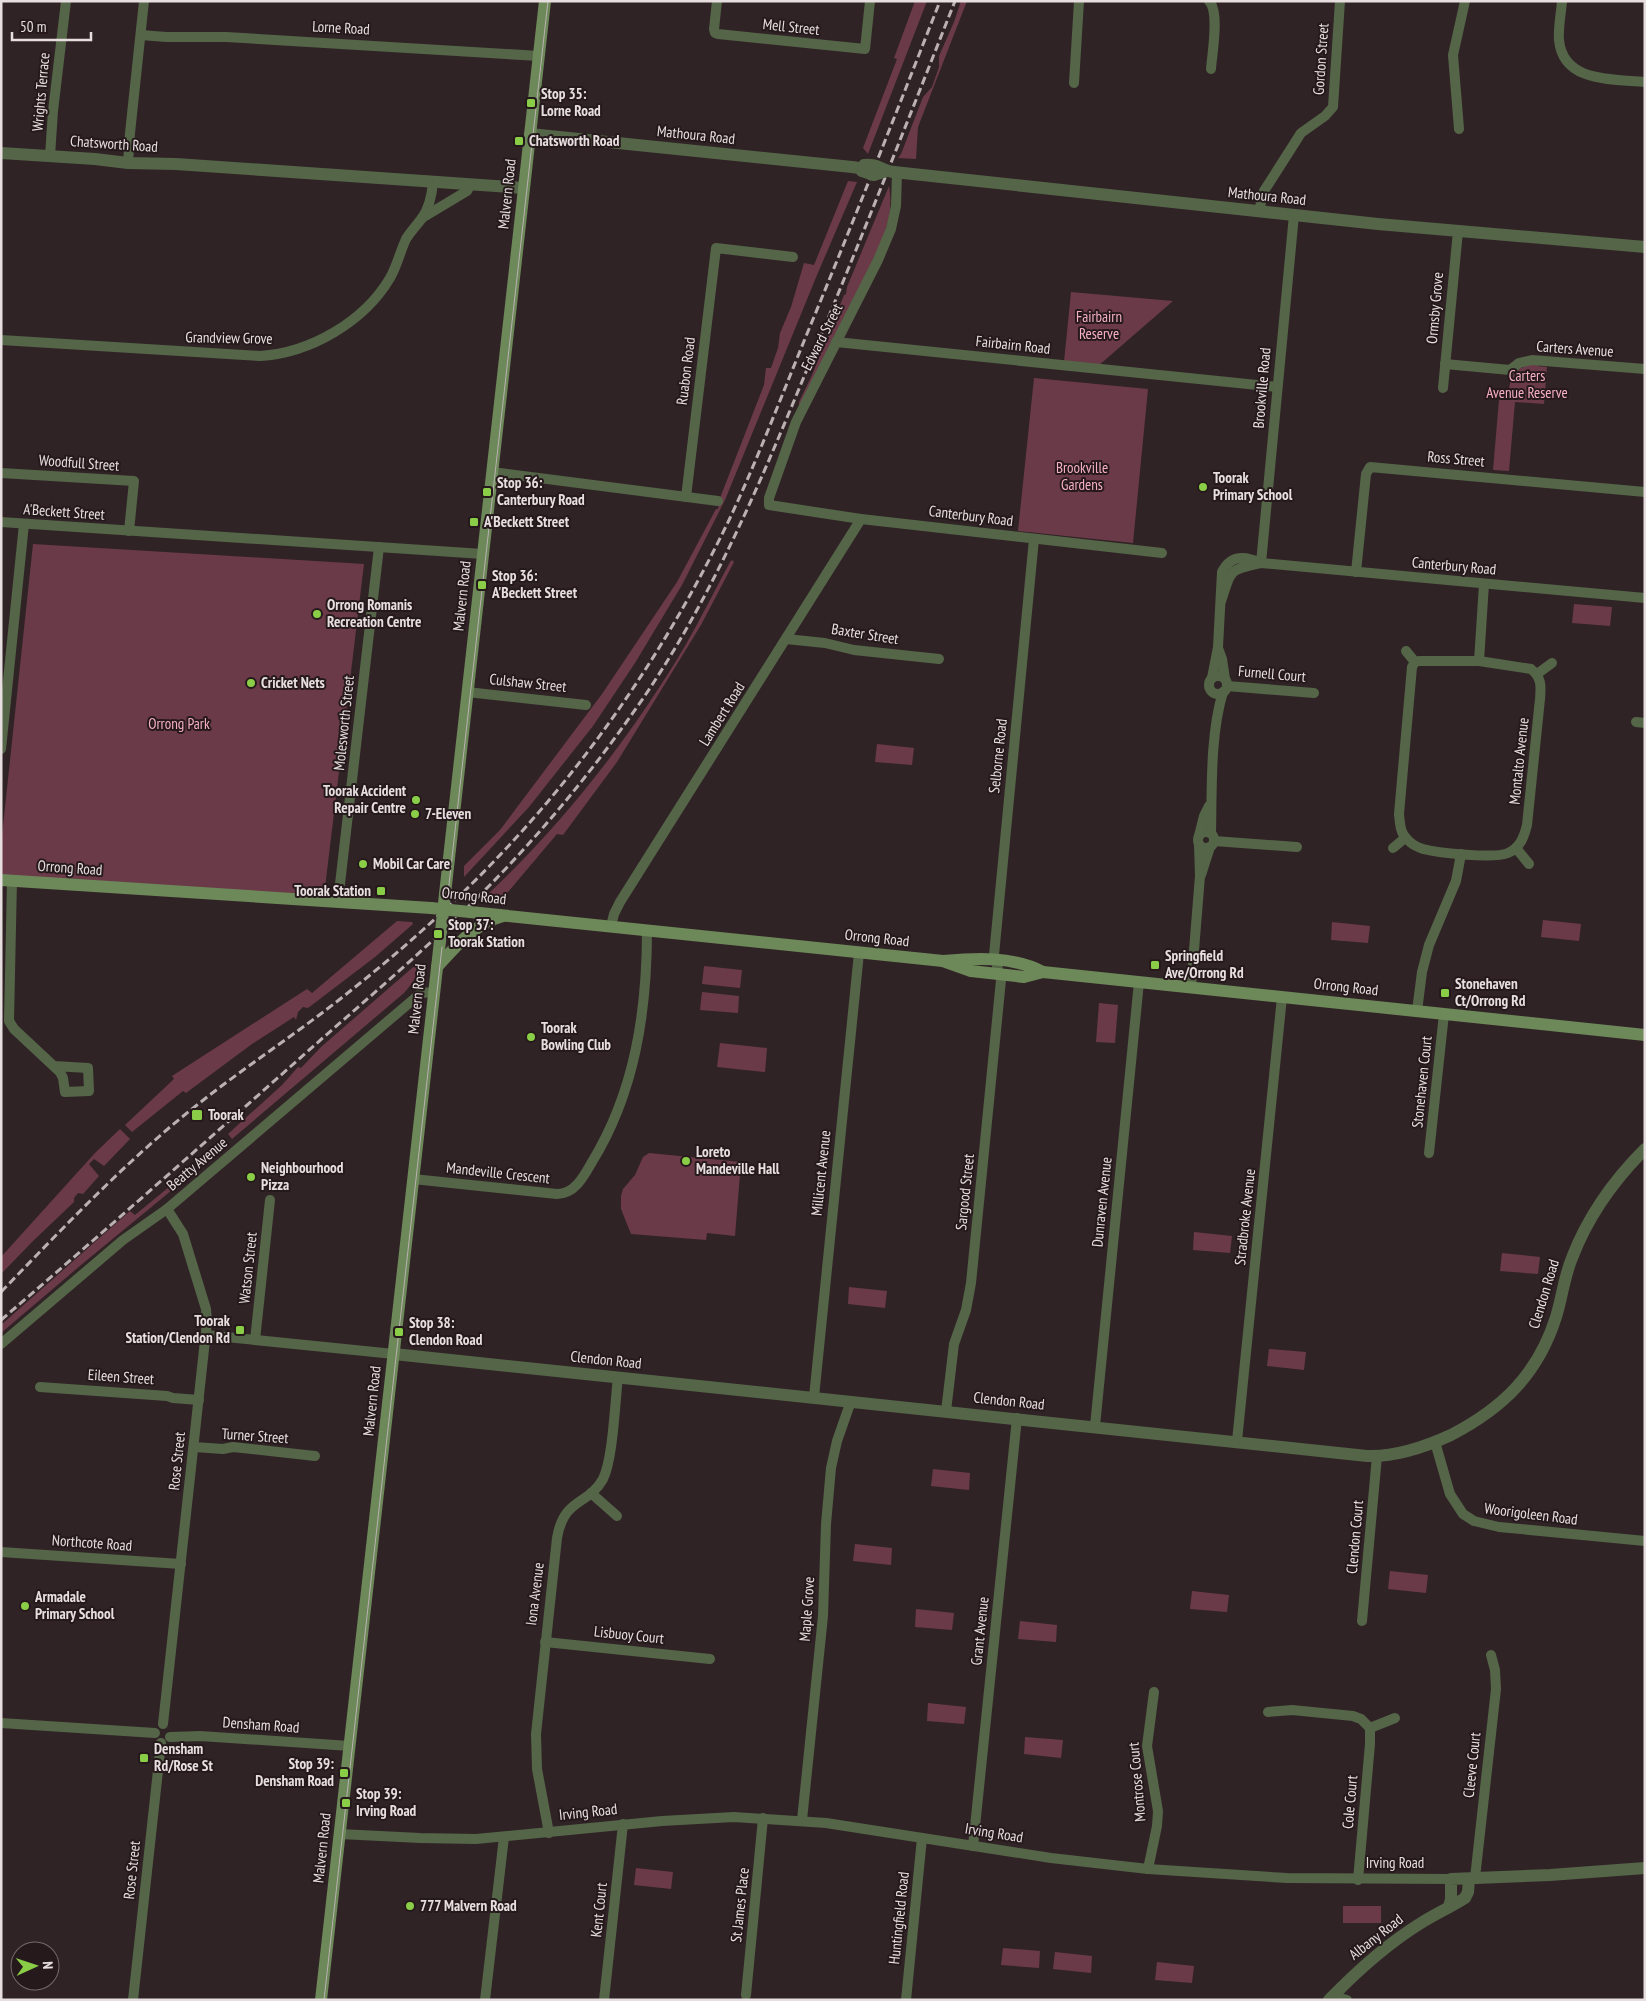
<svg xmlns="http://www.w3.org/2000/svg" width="1646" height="2001" viewBox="0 0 1646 2001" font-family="'PT Sans Narrow',sans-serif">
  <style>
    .green { fill: #6a3a48 }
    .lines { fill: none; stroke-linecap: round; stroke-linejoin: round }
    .minor { stroke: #546548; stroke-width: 10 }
    .tertiary { stroke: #546548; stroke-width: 12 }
    .secondary { stroke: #6d8859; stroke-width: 12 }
    .tram { stroke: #bbb1b3; stroke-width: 1 }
    .rail { stroke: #bbb1b3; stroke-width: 3; stroke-dasharray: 8 4; stroke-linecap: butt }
    .tertiary-bridge { stroke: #546548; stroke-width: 12 }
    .secondary-bridge { stroke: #6d8859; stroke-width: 12 }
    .poi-dot { fill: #8ace47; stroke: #26191c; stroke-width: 2 }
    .labels { text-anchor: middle; stroke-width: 4; stroke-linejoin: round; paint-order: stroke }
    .street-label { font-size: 15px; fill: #e7dee0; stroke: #26191c }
    .poi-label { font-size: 15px; font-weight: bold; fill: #e7dee0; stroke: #26191c; text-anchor: start }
    .park-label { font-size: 15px; fill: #f6b0c2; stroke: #26191c }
  </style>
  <rect width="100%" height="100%" fill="#302326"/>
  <g class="green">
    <path d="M915 1H927L868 154 863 148 897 59 894 58Z"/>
    <path d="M961 1H967L918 127 916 159 898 158 901 154 923 97 932 87 939 67V56L954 22Z"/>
    <path d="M848 181 857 182 817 275 725 500 682 585 635 663 593 726 529 807 464 877V866L500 830 602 694 677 582 716 509H718L720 498 764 385 766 368H771L778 348 780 333 791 307 804 263 814 265Z"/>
    <path d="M889 186C894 214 885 232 875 257L799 407V402L812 375 844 295 846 294 847 287Z"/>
    <path d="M1071 292 1173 301 1098 366 1064 362Z"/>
    <path d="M1538 364V366L1547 367 1544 404 1515 402 1509 471 1493 470 1499 400H1508C1510 378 1511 366 1538 364Z"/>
    <path d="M1034 378 1148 389 1133 543 1018 531Z"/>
    <path d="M33 544 364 564 324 896 1 877V845Z"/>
    <path d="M732 560 734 562 701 625 617 762 563 835 557 834 502 899 486 896C563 824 631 737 685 646 701 618 715 590 730 562Z"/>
    <path d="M1574 604 1612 607 1610 626 1572 623Z"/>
    <path d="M877 744 914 748 912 765 875 762Z"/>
    <path d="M1543 920 1581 924 1579 941 1541 937Z"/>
    <path d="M397 921 412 922 413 924 375 957 308 1008 303 1007 298 1012 296 1020 294 1017 252 1044 186 1093 183 1091 132 1132 125 1125 174 1079 172 1076 307 989 312 993Z"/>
    <path d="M1332 922 1370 926 1368 943 1331 940Z"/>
    <path d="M419 962C418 975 413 983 404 993L232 1139 228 1134 282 1085 298 1067 301 1068 321 1047Z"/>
    <path d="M704 966 742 970 740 988 702 984Z"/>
    <path d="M702 992 739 996 738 1013 700 1010Z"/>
    <path d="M1099 1003 1118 1005 1115 1043 1096 1042Z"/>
    <path d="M720 1043 767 1048 765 1072 717 1067Z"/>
    <path d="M120 1129 130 1139 104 1166 94 1159 89 1164 99 1176 83 1194 78 1193 74 1198V1202L33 1241 1 1274V1257L95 1153Z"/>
    <path d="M649 1153 741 1162 735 1236 707 1233 706 1240 631 1234 621 1209V1196L623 1189 635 1175 643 1157Z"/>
    <path d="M169 1187 172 1190 81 1265 1 1333V1325L130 1211 135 1215Z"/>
    <path d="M1194 1232 1232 1236 1230 1253 1193 1250Z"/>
    <path d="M1502 1253 1540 1257 1538 1274 1500 1271Z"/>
    <path d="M849 1287 887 1291 885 1308 848 1304Z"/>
    <path d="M1269 1349 1306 1352 1304 1370 1267 1366Z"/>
    <path d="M933 1469 970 1473 969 1490 931 1486Z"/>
    <path d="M855 1544 892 1548 891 1565 853 1561Z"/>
    <path d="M1390 1571 1428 1575 1426 1593 1388 1589Z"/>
    <path d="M1192 1591 1229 1595 1227 1612 1190 1609Z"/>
    <path d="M916 1609 954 1613 952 1630 915 1627Z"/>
    <path d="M1020 1621 1057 1625 1056 1642 1018 1639Z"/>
    <path d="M928 1703 966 1707 964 1724 927 1721Z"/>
    <path d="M1025 1737 1063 1740 1061 1758 1024 1754Z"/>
    <path d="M636 1868 673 1872 671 1889 634 1885Z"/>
    <rect x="1343" y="1906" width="38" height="17"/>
    <path d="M1003 1948 1040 1951 1039 1968 1001 1965Z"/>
    <path d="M1055 1952 1092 1956 1091 1973 1053 1969Z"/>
    <path d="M1157 1962 1194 1966 1192 1983 1155 1980Z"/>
  </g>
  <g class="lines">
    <g class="minor">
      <path d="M717 1 714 29 715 33 718 34 865 49 870 1"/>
      <path d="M1209 1C1220 11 1212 54 1211 69"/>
      <path d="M1562 1C1561 14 1558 28 1559 40 1563 83 1613 79 1645 82"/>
      <path d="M141 35 166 37H226L539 56"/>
      <path d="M1074 83 1079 1"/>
      <path d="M1459 129 1453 55 1465 1"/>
      <path d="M50 156 53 111 66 1"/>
      <path d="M128 163 130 133 144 1"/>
      <path d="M897 173 896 206 891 229 878 260 796 422 769 498V505L861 519 1162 553"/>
      <path d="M1260 211 1261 200 1264 191 1301 133 1325 116 1333 107 1340 1"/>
      <path d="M422 218 467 191 471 184"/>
      <path d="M1 340 260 356C310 353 364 322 390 278 397 266 400 252 406 239 411 231 417 225 422 218 430 207 432 194 433 182"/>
      <path d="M836 342 1277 387"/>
      <path d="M1445 364 1510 370 1519 363 1532 360 1645 369"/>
      <path d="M1443 388 1458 231"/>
      <path d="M492 472 718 501"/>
      <path d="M1 473 134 481 129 531"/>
      <path d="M686 497 716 248 793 257"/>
      <path d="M1 522 483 554"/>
      <path d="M1261 563 1294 215"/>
      <path d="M1356 572 1366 474 1370 467 1645 492"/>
      <path d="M1221 601C1232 570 1227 570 1261 563L1645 598"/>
      <path d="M786 639 825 643 854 650 939 659"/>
      <path d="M1218 648 1222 659 1225 679"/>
      <path d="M1406 651 1415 662"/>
      <path d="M1419 661H1479L1531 669C1542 678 1541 686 1540 699L1527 825C1524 837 1520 848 1508 853 1494 859 1439 853 1423 849 1417 847 1411 844 1407 839 1400 833 1400 823 1399 814L1412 667 1415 662Z"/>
      <path d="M1479 661 1484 584"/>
      <path d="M1537 674 1552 663"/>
      <circle cx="1218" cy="685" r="9"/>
      <path d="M1212 678 1218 647 1222 572C1231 554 1246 556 1261 563"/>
      <path d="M1227 686 1314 693"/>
      <path d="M467 692 586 705"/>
      <path d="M1636 722 1645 723"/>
      <path d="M1 749 24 524"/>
      <circle cx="1206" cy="840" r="8"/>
      <path d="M1211 833C1212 790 1210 734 1223 692"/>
      <path d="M1199 836 1204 816 1209 806"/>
      <path d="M1214 841 1297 847"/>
      <path d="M1393 848 1405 838"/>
      <path d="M1516 848 1529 864"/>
      <path d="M1201 875 1210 847"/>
      <path d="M12 880 9 1021 14 1029 60 1072 63 1078 65 1092 89 1091 88 1068 54 1066"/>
      <path d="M338 901 379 547"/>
      <path d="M611 926 614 914 620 902 861 519"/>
      <path d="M1191 987 1200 876 1199 845"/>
      <path d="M1417 1011 1422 972 1429 945 1456 881 1461 854"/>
      <path d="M1429 1153 1444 1014"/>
      <path d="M413 1179 557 1194C575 1194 584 1176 592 1162 635 1092 647 1011 647 930"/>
      <path d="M206 1335 394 1354"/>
      <path d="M255 1340 270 1200"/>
      <path d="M1 1344 123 1240 167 1209 421 993 434 992"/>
      <path d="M40 1387 167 1396 173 1398 199 1400"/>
      <path d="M814 1397 859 953"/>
      <path d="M946 1411 954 1344 966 1310 971 1283 1001 980 994 955 1034 539"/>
      <path d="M1095 1426 1139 982"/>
      <path d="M1237 1441 1282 997"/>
      <path d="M1435 1442 1450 1494 1463 1514 1474 1521 1499 1527 1645 1541"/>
      <path d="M194 1447 223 1449 233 1447 315 1456"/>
      <path d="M591 1493 617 1516"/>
      <path d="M1 1552 181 1564"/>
      <path d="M1362 1621 1377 1456"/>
      <path d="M545 1642 710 1659"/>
      <path d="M1268 1712 1292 1710 1353 1716 1361 1719 1370 1728"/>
      <path d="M1 1723 155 1733"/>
      <path d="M163 1724 207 1322 206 1309 183 1234 167 1209"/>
      <path d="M170 1737 200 1736 350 1746"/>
      <path d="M802 1820 823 1616 826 1524 831 1468 837 1441 851 1401"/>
      <path d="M549 1833 537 1769 536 1734 557 1538C564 1497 588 1506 603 1479 613 1459 615 1402 618 1377"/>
      <path d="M340 1834 420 1838 476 1839 662 1821 734 1817 826 1823 1051 1858 1148 1869 1287 1878 1451 1879"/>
      <path d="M973 1846 1017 1418"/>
      <path d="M1148 1869 1157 1826 1158 1811 1147 1746 1154 1692"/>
      <path d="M1475 1878 1496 1689 1495 1670 1491 1655"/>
      <path d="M1358 1880 1370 1744V1728L1395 1718"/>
      <path d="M746 1995 763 1818"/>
      <path d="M1333 1996 1347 2000"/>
      <path d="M133 2000 161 1743"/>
      <path d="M485 2000 504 1837"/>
      <path d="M604 2000 623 1824"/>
      <path d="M906 2000 922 1838"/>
    </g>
    <g class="tertiary">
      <path d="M530 134 852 167 859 168 862 171"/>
      <path d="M1 153 95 159 128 163 176 164 524 188"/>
      <path d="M894 172 1378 224 1645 247"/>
      <path d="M394 1354 1367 1456C1396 1457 1425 1447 1451 1435 1503 1408 1538 1374 1556 1317 1562 1298 1564 1277 1572 1258 1588 1216 1613 1181 1645 1149"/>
      <path d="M1449 1907 1451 1899V1879L1550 1875 1645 1868"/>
      <path d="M1329 2000C1357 1971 1387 1944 1421 1923 1435 1914 1451 1907 1465 1898L1468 1892 1469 1879"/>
    </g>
    <g class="secondary">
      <path d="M1 880 431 908"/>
      <path d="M445 894 545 1"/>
      <path d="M470 912 943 961C976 958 1013 956 1043 972"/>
      <path d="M943 961 971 971 1024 977 1043 972 1645 1035"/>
      <path d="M437 967C456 946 474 924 503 916"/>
      <path d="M321 2000 440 941"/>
    </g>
    <path class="tram" d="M324 2000 548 1"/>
    <g class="rail">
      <path d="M1 1292C64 1227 126 1161 197 1105 242 1069 290 1038 335 1003 394 957 449 909 500 855 594 756 671 641 730 518 759 456 783 392 809 329 854 220 897 111 940 1"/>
      <path d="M1 1320C98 1237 194 1152 290 1067 356 1008 425 951 488 887 546 828 599 763 646 694 718 587 766 469 815 350 863 234 909 118 955 1"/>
    </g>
    <g class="tertiary-bridge">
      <path d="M864 165C877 163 883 171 894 172"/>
      <path d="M862 171 874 175 886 171"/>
    </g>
    <g class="secondary-bridge">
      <path d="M431 908 470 912"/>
      <path d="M440 941 445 894"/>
    </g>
  </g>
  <g class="poi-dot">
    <rect x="526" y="98" width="10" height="10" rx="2.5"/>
    <rect x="514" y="136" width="10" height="10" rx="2.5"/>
    <circle cx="1203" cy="487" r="5"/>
    <rect x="482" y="487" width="10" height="10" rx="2.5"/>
    <rect x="469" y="517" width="10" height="10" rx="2.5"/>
    <rect x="477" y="580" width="10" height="10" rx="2.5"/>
    <circle cx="317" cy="614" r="5"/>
    <circle cx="251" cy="683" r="5"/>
    <circle cx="416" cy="800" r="5"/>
    <circle cx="415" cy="814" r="5"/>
    <circle cx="363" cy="864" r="5"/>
    <rect x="376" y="886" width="10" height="10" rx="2.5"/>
    <rect x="433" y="929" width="10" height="10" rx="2.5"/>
    <rect x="1150" y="960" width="10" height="10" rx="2.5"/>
    <rect x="1440" y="988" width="10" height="10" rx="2.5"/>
    <circle cx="531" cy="1037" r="5"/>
    <rect x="191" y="1109" width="12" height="12" rx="2.5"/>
    <circle cx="686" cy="1161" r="5"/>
    <circle cx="251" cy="1177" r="5"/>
    <rect x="235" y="1325" width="10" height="10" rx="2.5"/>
    <rect x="394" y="1327" width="10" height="10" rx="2.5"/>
    <circle cx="25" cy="1606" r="5"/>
    <rect x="139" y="1753" width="10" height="10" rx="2.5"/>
    <rect x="339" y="1768" width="10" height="10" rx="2.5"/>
    <rect x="341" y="1798" width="10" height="10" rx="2.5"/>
    <circle cx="410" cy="1906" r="5"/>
  </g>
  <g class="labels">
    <g class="street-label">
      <text transform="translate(791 27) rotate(6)" y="5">Mell Street</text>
      <text transform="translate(341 28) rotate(3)" y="5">Lorne Road</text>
      <text transform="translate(1321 59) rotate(-86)" y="5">Gordon Street</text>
      <text transform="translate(41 92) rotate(-85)" y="5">Wrights Terrace</text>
      <text transform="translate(696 135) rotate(6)" y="5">Mathoura Road</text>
      <text transform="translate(114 144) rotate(4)" y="5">Chatsworth Road</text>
      <text transform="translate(507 194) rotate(-84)" y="5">Malvern Road</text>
      <text transform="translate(1267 196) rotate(6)" y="5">Mathoura Road</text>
      <text transform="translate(1435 308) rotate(-85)" y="5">Ormsby Grove</text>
      <text transform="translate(822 337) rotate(-63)" y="5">Edward Street</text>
      <text transform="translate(229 338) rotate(1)" y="5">Grandview Grove</text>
      <text transform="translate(1013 345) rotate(6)" y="5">Fairbairn Road</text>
      <text transform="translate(1575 349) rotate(4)" y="5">Carters Avenue</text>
      <text transform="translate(686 371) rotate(-83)" y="5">Ruabon Road</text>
      <text transform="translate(1262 388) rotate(-85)" y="5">Brookville Road</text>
      <text transform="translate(1456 459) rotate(5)" y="5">Ross Street</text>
      <text transform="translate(79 463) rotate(4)" y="5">Woodfull Street</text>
      <text transform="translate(64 512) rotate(4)" y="5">A'Beckett Street</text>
      <text transform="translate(971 516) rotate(7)" y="5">Canterbury Road</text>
      <text transform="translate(1454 566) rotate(5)" y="5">Canterbury Road</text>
      <text transform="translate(462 596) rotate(-84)" y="5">Malvern Road</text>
      <text transform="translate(865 634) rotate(9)" y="5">Baxter Street</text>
      <text transform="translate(1272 674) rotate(5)" y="5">Furnell Court</text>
      <text transform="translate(528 683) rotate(6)" y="5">Culshaw Street</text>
      <text transform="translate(722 714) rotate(-58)" y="5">Lambert Road</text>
      <text transform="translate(344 723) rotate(-84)" y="5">Molesworth Street</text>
      <text transform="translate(998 756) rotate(-84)" y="5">Selborne Road</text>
      <text transform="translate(1519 761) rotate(-84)" y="5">Montalto Avenue</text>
      <text transform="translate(70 868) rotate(4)" y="5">Orrong Road</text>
      <text transform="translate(474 896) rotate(6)" y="5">Orrong Road</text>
      <text transform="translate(877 938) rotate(6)" y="5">Orrong Road</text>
      <text transform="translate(1346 987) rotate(6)" y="5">Orrong Road</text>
      <text transform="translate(417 999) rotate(-84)" y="5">Malvern Road</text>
      <text transform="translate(1422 1082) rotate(-84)" y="5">Stonehaven Court</text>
      <text transform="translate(197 1164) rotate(-40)" y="5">Beatty Avenue</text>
      <text transform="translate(498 1173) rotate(6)" y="5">Mandeville Crescent</text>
      <text transform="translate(821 1173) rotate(-84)" y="5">Millicent Avenue</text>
      <text transform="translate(965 1192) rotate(-84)" y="5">Sargood Street</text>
      <text transform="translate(1102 1202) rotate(-84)" y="5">Dunraven Avenue</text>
      <text transform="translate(1245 1217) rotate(-84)" y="5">Stradbroke Avenue</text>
      <text transform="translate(248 1268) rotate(-84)" y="5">Watson Street</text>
      <text transform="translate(1544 1294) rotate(-73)" y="5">Clendon Road</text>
      <text transform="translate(606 1360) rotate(6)" y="5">Clendon Road</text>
      <text transform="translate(121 1377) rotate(4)" y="5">Eileen Street</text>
      <text transform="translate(372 1401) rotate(-84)" y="5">Malvern Road</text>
      <text transform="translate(1009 1401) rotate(6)" y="5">Clendon Road</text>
      <text transform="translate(255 1436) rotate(4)" y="5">Turner Street</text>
      <text transform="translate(177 1461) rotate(-84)" y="5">Rose Street</text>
      <text transform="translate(1531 1514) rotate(7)" y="5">Woorigoleen Road</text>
      <text transform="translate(1355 1537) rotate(-85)" y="5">Clendon Court</text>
      <text transform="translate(92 1543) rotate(4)" y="5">Northcote Road</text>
      <text transform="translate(535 1594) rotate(-83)" y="5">Iona Avenue</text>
      <text transform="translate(807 1609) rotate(-86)" y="5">Maple Grove</text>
      <text transform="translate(980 1631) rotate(-84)" y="5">Grant Avenue</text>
      <text transform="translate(629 1635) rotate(6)" y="5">Lisbuoy Court</text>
      <text transform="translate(261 1725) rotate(4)" y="5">Densham Road</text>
      <text transform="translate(1472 1765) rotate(-84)" y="5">Cleeve Court</text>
      <text transform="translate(1137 1782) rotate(-95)" y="5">Montrose Court</text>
      <text transform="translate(1350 1802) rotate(-85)" y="5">Cole Court</text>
      <text transform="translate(588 1812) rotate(-6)" y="5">Irving Road</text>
      <text transform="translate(994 1833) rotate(9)" y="5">Irving Road</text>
      <text transform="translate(322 1848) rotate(-84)" y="5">Malvern Road</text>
      <text x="1395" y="1868">Irving Road</text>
      <text transform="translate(132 1870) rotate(-84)" y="5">Rose Street</text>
      <text transform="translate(740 1905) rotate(-84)" y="5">St James Place</text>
      <text transform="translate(599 1910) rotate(-84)" y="5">Kent Court</text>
      <text transform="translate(899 1918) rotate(-84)" y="5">Huntingfield Road</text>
      <text transform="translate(1376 1937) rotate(-38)" y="5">Albany Road</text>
    </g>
    <g class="poi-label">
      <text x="541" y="99">Stop 35:<tspan x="541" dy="17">Lorne Road</tspan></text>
      <text x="529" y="146">Chatsworth Road</text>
      <text x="1213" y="483">Toorak<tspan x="1213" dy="17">Primary School</tspan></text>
      <text x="497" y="488">Stop 36:<tspan x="497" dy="17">Canterbury Road</tspan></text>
      <text x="484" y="527">A'Beckett Street</text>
      <text x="492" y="581">Stop 36:<tspan x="492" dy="17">A'Beckett Street</tspan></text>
      <text x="327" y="610">Orrong Romanis<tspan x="327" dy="17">Recreation Centre</tspan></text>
      <text x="261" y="688">Cricket Nets</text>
      <text x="406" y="796" text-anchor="end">Toorak Accident<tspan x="406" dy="17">Repair Centre</tspan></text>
      <text x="425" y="819">7-Eleven</text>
      <text x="373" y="869">Mobil Car Care</text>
      <text x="371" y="896" text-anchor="end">Toorak Station</text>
      <text x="448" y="930">Stop 37:<tspan x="448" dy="17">Toorak Station</tspan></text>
      <text x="1165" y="961">Springfield<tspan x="1165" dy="17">Ave/Orrong Rd</tspan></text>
      <text x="1455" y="989">Stonehaven<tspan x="1455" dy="17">Ct/Orrong Rd</tspan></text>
      <text x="541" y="1033">Toorak<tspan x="541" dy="17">Bowling Club</tspan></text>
      <text x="208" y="1120">Toorak</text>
      <text x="696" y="1157">Loreto<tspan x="696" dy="17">Mandeville Hall</tspan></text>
      <text x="261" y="1173">Neighbourhood<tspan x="261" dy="17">Pizza</tspan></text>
      <text x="230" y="1326" text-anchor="end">Toorak<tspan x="230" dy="17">Station/Clendon Rd</tspan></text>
      <text x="409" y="1328">Stop 38:<tspan x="409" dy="17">Clendon Road</tspan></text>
      <text x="35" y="1602">Armadale<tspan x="35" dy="17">Primary School</tspan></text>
      <text x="154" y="1754">Densham<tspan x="154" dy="17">Rd/Rose St</tspan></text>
      <text x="334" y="1769" text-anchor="end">Stop 39:<tspan x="334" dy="17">Densham Road</tspan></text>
      <text x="356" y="1799">Stop 39:<tspan x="356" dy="17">Irving Road</tspan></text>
      <text x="420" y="1911">777 Malvern Road</text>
    </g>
    <g class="park-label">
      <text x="1099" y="322">Fairbairn<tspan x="1099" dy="17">Reserve</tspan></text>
      <text x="1527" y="381">Carters<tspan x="1527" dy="17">Avenue Reserve</tspan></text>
      <text x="1082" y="473">Brookville<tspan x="1082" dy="17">Gardens</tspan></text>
      <text x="179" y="729">Orrong Park</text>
    </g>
  </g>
  <rect width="1646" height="2001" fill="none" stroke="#e7dee0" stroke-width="5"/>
  <g transform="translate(35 1966) rotate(87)"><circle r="24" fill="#26191c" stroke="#73686a"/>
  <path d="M0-4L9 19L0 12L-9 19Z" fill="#8ace47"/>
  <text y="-8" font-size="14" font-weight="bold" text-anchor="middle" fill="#e7dee0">N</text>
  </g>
  <path d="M12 32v8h79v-8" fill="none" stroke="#e7dee0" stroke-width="2.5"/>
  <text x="20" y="32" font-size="15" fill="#e7dee0" stroke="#26191c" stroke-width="4" paint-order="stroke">50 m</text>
</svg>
